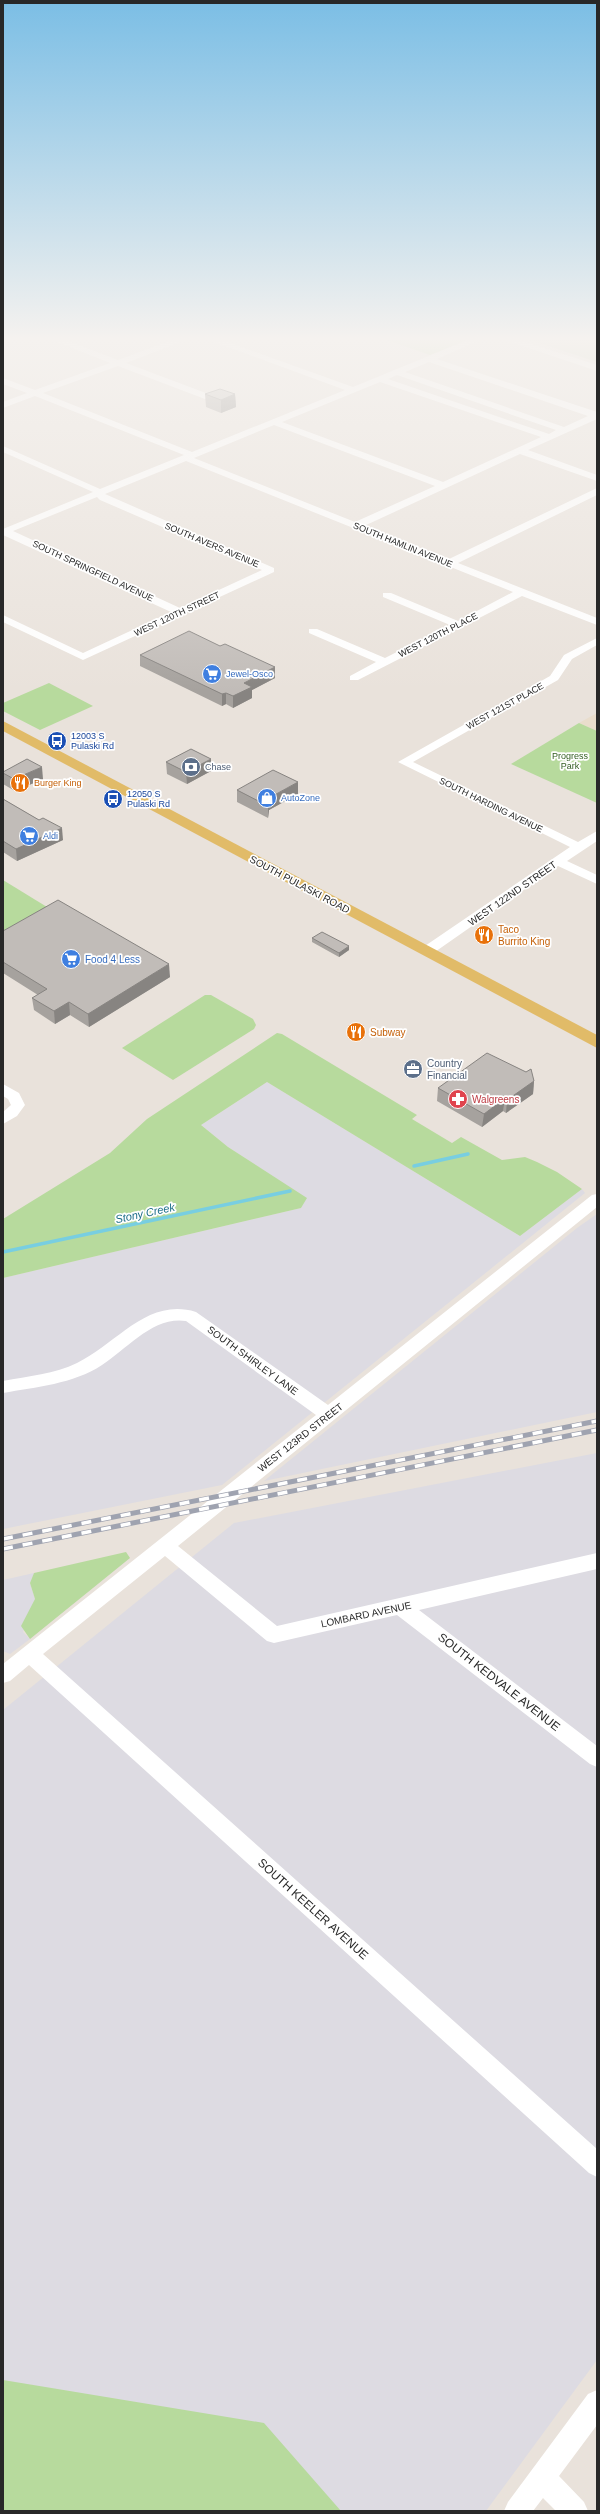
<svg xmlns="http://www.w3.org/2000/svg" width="600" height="2514" viewBox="0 0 600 2514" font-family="Helvetica,sans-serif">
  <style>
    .industrial { fill: #dddbe2 }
    .education { fill: #e9ddcc }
    .green { fill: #b7da9d }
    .cemetery { fill: #c5d1b4 }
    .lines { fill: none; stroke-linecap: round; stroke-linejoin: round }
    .stream { stroke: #78cee1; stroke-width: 3.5 }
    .minor { fill: #fff; fill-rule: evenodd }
    .major { fill: #e1bb68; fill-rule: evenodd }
    .rail-casing { stroke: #9fa3b0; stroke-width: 5 }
    .rail { stroke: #fff; stroke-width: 3.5; stroke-dasharray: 10; stroke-linecap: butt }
    .wall { fill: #a6a29e }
    .shaded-wall { fill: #878481 }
    .building { fill: #c1bcb8; stroke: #878481 }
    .labels { text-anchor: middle; stroke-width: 3.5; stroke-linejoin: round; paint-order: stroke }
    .far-street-label { font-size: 9px; fill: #282828; stroke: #fff }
    .far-shop-label { font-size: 9px; fill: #366cbe; stroke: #fff; text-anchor: start }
    .far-transit-label { font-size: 9px; fill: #164399; stroke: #fff; text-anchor: start }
    .far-park-label { font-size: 9px; fill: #325d21; stroke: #fff }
    .far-service-label { font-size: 9px; fill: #4e5e75; stroke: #fff; text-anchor: start }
    .far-food-label { font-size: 9px; fill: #c56008; stroke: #fff; text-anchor: start }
    .street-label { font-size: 10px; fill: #282828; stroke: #fff }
    .food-label { font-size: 10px; fill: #c56008; stroke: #fff; text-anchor: start }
    .shop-label { font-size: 10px; fill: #366cbe; stroke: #fff; text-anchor: start }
    .service-label { font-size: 10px; fill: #4e5e75; stroke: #fff; text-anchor: start }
    .health-label { font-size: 10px; fill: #be3a42; stroke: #fff; text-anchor: start }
    .water-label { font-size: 11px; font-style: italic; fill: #1b6d89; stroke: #fff }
    .near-street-label { font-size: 12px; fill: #282828; stroke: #fff }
  </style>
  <rect width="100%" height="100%" fill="#e9e2db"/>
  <g class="industrial">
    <path d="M267 1082 520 1236 582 1189 585 1193 222 1485 3 1529V1278L301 1208 306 1198 228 1147 201 1125Z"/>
    <path d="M597 1214V1412L264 1481 577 1228Z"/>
    <path d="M597 1453V2360L486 2511H341L338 2508 3 2475V1710L234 1523Z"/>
    <path d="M34 1573 30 1583 35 1599 23 1632 30 1639 10 1654 3 1651V1580Z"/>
  </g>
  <path class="education" d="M597 713V731L579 723Z"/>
  <g class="green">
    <path d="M384 339H471L430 355Z"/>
    <path d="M49 683 93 706 40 730 3 711V703Z"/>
    <path d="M579 723 597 731V803L511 764Z"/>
    <path d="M3 880 47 907 3 931Z"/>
    <path d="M205 995H211L253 1019 256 1025 254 1029 173 1080 122 1048Z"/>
    <path d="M277 1033 282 1034 417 1115 412 1119 452 1143 461 1137 502 1160 525 1157 537 1162 557 1172 582 1189 520 1236 267 1082 201 1125 228 1147 307 1198 301 1208 3 1278V1219L110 1153 147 1119Z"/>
    <path d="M126 1552 130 1558 30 1639 21 1626 35 1599 30 1583 34 1573Z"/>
    <path d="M3 2380 264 2423 341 2511H3Z"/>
  </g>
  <path class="cemetery" d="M527 339H597V362Z"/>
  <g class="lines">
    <g class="stream">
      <path d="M414 1166 468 1154"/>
      <path d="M3 1252 290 1191"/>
    </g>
    <g class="minor">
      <path d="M50 339H63L118 360 175 339H188L126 363 211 395V399H205L118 366 43 393 192 452 345 390 206 339H219L353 387 470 339H482L437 359 597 412V419L528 450 597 475V481L520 454 364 526 449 559 597 488V495L458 563 597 618V625L522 596 358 680H350V676L376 662 309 633V629H317L385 658 450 625 383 597V593H391L458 621 513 592 186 461 105 494 274 568V572L83 660 3 622V615L83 653 171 612 3 535V529L93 492 3 452V446L100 489 184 455 35 396 3 408V402L27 393 3 384V378L35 390 110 363ZM429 362 588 416 564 427 405 372ZM397 375 556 430 549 434 388 379ZM380 382 541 437 443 482 282 422ZM274 425 435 486 355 522 194 458ZM97 497 100 500 262 570 180 608 13 531Z"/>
      <path d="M502 339H516L597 365V371Z"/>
      <path d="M597 638V645L572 659 558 680 413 762 578 842 597 831V841L567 861 597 875V884L558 866 432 954H422L420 951 422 948 570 847 398 762 550 676 564 655Z"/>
      <path d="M3 1084 19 1093 25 1105 17 1116 3 1124V1112L11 1105 8 1099 3 1096Z"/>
      <path d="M597 1194V1207L178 1546 277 1626 597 1553V1569L419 1610 597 1746V1767L590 1764 397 1615 274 1643 267 1641 165 1556 43 1654 597 2149V2177L589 2173 29 1665 10 1681 3 1683V1664L316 1415 186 1321C153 1316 127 1349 102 1365 73 1384 36 1387 3 1393V1381C28 1376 55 1374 77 1363 117 1344 147 1297 196 1312L328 1405 592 1195Z"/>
      <path d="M597 2390V2425L559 2476 584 2502 588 2511H556L543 2498 533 2511H504L508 2502 588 2394Z"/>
    </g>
    <path class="major" d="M3 721 597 1035V1048L3 731Z"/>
    <defs>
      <g id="rail">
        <path d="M3 1539 597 1421"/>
        <path d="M3 1549 597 1430"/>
      </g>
    </defs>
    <use href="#rail" class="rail-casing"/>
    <use href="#rail" class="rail"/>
  </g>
  <g class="wall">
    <path d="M205 394H235L236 407 221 413 206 407Z"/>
    <path d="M220 646 275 667V678L252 690V698L233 708 226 704 222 706 140 666V655Z"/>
    <path d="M166 762 211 771 187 784 167 774Z"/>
    <path d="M3 772 43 779 15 791 3 784Z"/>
    <path d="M237 790 298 794 269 810 268 818 237 802Z"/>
    <path d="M3 799 39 820 63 840 17 861 3 852Z"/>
    <path d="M3 931 170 977 89 1027 70 1015 55 1024 34 1010 32 998 38 995 3 973Z"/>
    <path d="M312 938 349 950 339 957 312 942Z"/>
    <path d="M534 1081 533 1094 506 1113 503 1111 482 1127 437 1101 438 1088Z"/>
  </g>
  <g class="shaded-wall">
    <path d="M235 394 236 407 221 413V400Z"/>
    <path d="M275 667V678L252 690V698L233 708V696L244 683Z"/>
    <path d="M226 693V704L222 706V694Z"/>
    <path d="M211 759V771L187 784 186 772Z"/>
    <path d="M42 767 43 779 15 791 14 779Z"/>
    <path d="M298 782V794L269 810 268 818V806L269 798Z"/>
    <path d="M62 828 63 840 17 861 16 849Z"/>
    <path d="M349 946V950L339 957V953Z"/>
    <path d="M169 964 170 977 89 1027 88 1014Z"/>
    <path d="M69 1002 70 1015 55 1024 54 1011Z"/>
    <path d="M534 1081 533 1094 506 1113 507 1100Z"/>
    <path d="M505 1098 503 1111 482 1127 484 1114Z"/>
  </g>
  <g class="building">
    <path d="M220 389 235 394 221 400 205 394Z"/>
    <path d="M189 631 220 646 225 644 275 667 244 683 252 687 233 696 226 693 222 694 140 655Z"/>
    <path d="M191 749 211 759 186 772 166 762Z"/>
    <path d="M27 759 42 767 14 779 3 773V772Z"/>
    <path d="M273 770 298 782 269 798 268 806 237 790Z"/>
    <path d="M3 799 39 820 43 818 62 828 16 849 3 841Z"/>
    <path d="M58 900 169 964 88 1014 69 1002 54 1011 32 998 47 989 3 962V931Z"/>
    <path d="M322 932 349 946 339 953 312 938Z"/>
    <path d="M487 1053 526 1072 531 1069 534 1081 507 1100 505 1098 484 1114 438 1088Z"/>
  </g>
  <linearGradient id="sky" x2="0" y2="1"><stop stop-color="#7bbee5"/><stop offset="0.49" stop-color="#f5f2ef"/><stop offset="1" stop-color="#f5f2ef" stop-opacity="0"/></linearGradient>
  <rect width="600" height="691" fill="url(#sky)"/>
  <defs>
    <symbol id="supermarket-disc" viewBox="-11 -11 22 22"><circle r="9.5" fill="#3f7fe0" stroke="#fff"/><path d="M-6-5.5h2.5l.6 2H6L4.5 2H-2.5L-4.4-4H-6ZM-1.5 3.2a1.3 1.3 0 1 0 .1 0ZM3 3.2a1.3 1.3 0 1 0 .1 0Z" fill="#fff"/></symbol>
    <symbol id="bus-disc" viewBox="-11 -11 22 22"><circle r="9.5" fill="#1a4fb4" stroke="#fff"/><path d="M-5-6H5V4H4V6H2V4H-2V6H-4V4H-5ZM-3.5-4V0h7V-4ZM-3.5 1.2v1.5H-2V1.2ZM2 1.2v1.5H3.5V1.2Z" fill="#fff"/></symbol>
    <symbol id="bank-disc" viewBox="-11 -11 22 22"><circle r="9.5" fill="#5c6f8a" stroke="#fff"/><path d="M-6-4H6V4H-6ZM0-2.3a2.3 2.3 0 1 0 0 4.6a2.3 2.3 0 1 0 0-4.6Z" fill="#fff"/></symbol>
    <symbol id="restaurant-disc" viewBox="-11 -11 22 22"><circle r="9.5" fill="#e8710a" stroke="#fff"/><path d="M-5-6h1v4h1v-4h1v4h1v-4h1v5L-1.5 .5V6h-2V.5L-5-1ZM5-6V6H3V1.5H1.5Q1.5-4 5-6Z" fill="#fff"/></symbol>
    <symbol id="shop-disc" viewBox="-11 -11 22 22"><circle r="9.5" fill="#3f7fe0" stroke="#fff"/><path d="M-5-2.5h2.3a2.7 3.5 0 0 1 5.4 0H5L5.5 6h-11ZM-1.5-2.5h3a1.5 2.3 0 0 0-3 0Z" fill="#fff"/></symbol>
    <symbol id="office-disc" viewBox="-11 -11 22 22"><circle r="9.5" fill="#5c6f8a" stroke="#fff"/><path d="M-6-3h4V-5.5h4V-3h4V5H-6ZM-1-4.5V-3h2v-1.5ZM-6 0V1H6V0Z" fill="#fff"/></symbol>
    <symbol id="pharmacy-disc" viewBox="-11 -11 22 22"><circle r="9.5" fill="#e0444e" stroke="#fff"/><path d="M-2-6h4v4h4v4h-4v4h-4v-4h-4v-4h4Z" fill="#fff"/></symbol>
  </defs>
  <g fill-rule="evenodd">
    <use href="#supermarket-disc" x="201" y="663" width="22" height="22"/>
    <use href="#bus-disc" x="46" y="730" width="22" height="22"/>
    <use href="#bank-disc" x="180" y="756" width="22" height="22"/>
    <use href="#restaurant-disc" x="9" y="772" width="22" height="22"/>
    <use href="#shop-disc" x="256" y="787" width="22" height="22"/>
    <use href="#bus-disc" x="102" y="788" width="22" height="22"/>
    <use href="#supermarket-disc" x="18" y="825" width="22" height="22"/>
    <use href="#restaurant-disc" x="473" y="924" width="22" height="22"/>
    <use href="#supermarket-disc" x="60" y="948" width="22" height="22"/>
    <use href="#restaurant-disc" x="345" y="1021" width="22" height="22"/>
    <use href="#office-disc" x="402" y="1058" width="22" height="22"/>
    <use href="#pharmacy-disc" x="447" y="1088" width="22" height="22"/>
  </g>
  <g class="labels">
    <g class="far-street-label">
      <text transform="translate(212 545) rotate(23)" y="3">SOUTH AVERS AVENUE</text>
      <text transform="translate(403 545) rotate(22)" y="3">SOUTH HAMLIN AVENUE</text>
      <text transform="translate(93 571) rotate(25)" y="3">SOUTH SPRINGFIELD AVENUE</text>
      <text transform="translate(177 614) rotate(-25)" y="3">WEST 120TH STREET</text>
      <text transform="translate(438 635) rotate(-27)" y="3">WEST 120TH PLACE</text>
      <text transform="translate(505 706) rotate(-29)" y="3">WEST 121ST PLACE</text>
      <text transform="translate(491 805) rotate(26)" y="3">SOUTH HARDING AVENUE</text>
    </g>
    <g class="far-shop-label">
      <text x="226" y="677">Jewel-Osco</text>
      <text x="281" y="801">AutoZone</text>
      <text x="43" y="839">Aldi</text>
    </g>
    <g class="far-transit-label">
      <text x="71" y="739">12003 S<tspan x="71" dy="10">Pulaski Rd</tspan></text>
      <text x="127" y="797">12050 S<tspan x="127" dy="10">Pulaski Rd</tspan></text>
    </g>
    <g class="far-park-label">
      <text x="570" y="759">Progress<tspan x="570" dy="10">Park</tspan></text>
    </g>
    <g class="far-service-label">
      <text x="205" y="770">Chase</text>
    </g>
    <g class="far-food-label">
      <text x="34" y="786">Burger King</text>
    </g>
    <g class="street-label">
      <text transform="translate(300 884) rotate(28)" y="4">SOUTH PULASKI ROAD</text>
      <text transform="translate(512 893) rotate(-35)" y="4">WEST 122ND STREET</text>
      <text transform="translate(253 1360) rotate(36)" y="4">SOUTH SHIRLEY LANE</text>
      <text transform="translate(300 1437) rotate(-38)" y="4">WEST 123RD STREET</text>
      <text transform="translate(366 1614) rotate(-12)" y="4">LOMBARD AVENUE</text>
    </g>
    <g class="food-label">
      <text x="498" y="933">Taco<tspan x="498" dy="12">Burrito King</tspan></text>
      <text x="370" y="1036">Subway</text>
    </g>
    <g class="shop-label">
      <text x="85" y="963">Food 4 Less</text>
    </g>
    <g class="service-label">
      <text x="427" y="1067">Country<tspan x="427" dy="12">Financial</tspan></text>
    </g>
    <g class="health-label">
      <text x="472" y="1103">Walgreens</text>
    </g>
    <g class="water-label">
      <text transform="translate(145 1213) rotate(-12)" y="4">Stony Creek</text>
    </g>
    <g class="near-street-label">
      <text transform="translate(499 1682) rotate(38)" y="4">SOUTH KEDVALE AVENUE</text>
      <text transform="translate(313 1909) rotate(42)" y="4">SOUTH KEELER AVENUE</text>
    </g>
  </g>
  <rect width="600" height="2514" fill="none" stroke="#282828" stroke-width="8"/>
</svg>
